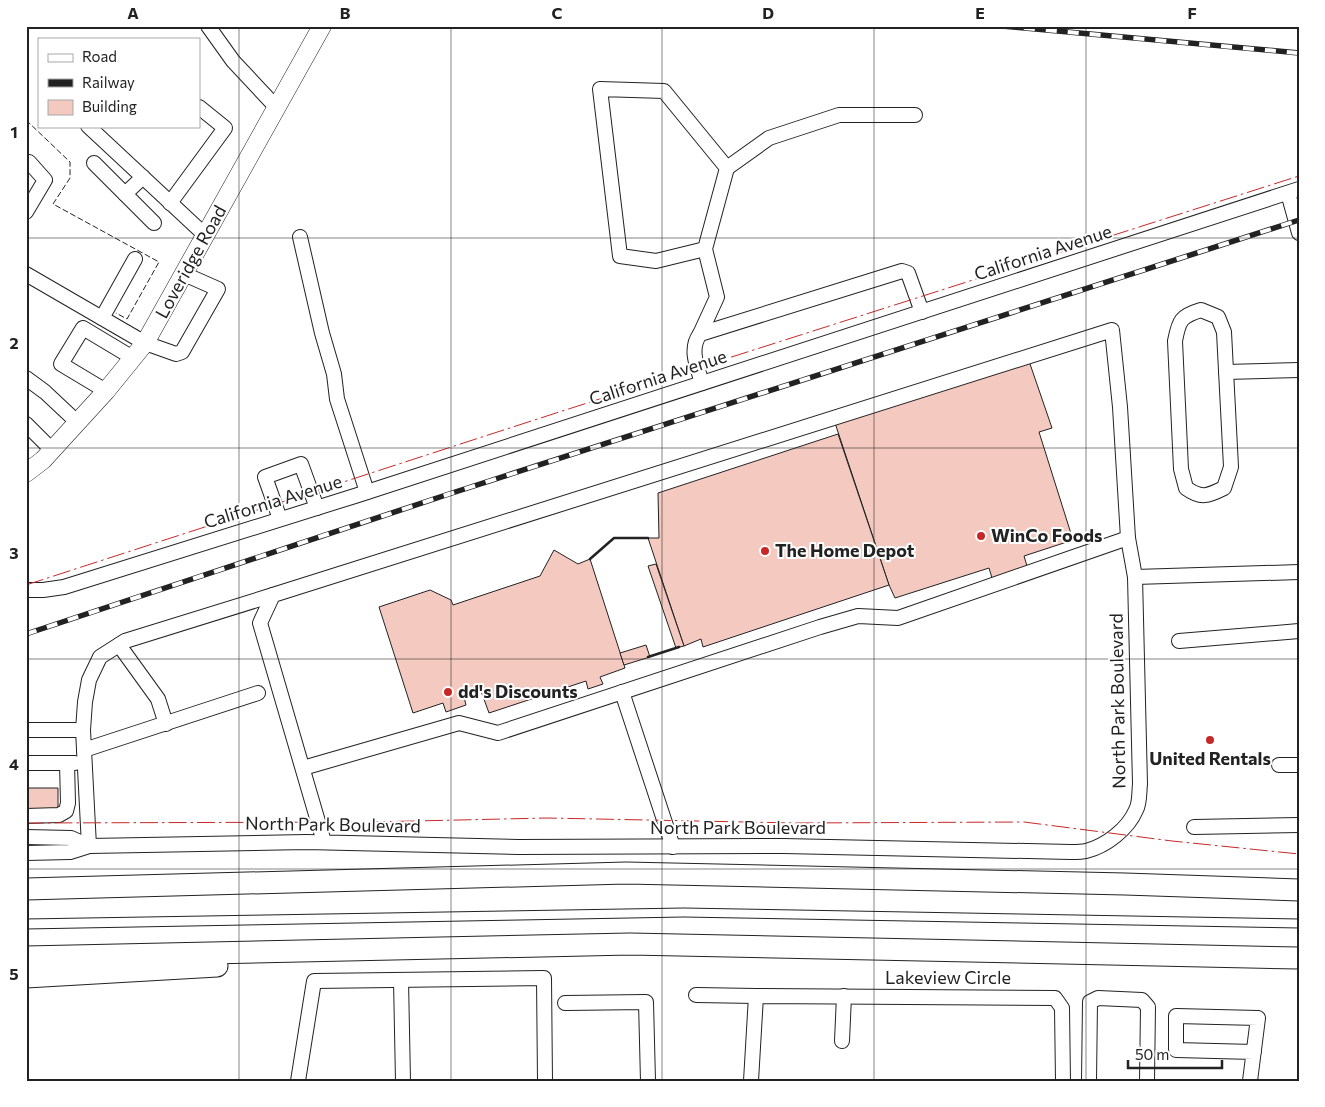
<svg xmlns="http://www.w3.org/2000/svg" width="1325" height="1107" viewBox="0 0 1325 1107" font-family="Commissioner,sans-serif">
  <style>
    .building { fill: #f3c9c0; stroke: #222 }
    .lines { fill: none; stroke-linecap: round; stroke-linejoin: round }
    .minor-casing { stroke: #222; stroke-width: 16 }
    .major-casing { stroke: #222; stroke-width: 19 }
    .highway-casing { stroke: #222; stroke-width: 23 }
    .minor { stroke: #fff; stroke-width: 14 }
    .major { stroke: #fff; stroke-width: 18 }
    .highway { stroke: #fff; stroke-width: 21 }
    .tram { stroke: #222; stroke-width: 1 }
    .rail-casing { stroke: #222; stroke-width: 5.5 }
    .rail { stroke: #fff; stroke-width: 4; stroke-dasharray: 11; stroke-linecap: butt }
    .fence { stroke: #222; stroke-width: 1; stroke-dasharray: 6 2.5; stroke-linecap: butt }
    .wall { stroke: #222; stroke-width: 2.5 }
    .power { stroke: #c62828; stroke-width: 1; stroke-dasharray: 18 4 2.5 4; stroke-linecap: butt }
    .grid { fill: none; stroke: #222; stroke-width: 1; stroke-opacity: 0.55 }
    .poi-dot { fill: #c62828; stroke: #fff; stroke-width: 2 }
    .labels { text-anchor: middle; stroke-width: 4; stroke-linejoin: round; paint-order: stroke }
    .street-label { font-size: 18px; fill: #222; stroke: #fff }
    .poi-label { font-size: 18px; font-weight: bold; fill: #222; stroke: #fff; text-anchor: start }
    .neatline { fill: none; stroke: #222; stroke-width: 2 }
    .grid-label { font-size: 16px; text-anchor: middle; font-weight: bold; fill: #222 }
  </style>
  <rect width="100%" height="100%" fill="#fff"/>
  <g class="building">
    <path d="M1029 361 1052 428 1039 432 1073 540 1024 556 1027 566 992 578 989 568 895 598 889 585 835 423Z"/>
    <path d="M838 434 889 585 703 647 701 639 684 646 648 538H659L658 493Z"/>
    <path d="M554 550 578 564 590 559 625 668 600 677 603 684 588 689 586 681 489 713 481 691 464 697 466 705 446 712 443 703 413 713 379 607 430 590 451 600 453 605 540 576Z"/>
    <path d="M656 564 684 646 676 648 648 566Z"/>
    <path d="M646 645 650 657 624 665 620 653Z"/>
    <path d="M26 788H58V812L26 813Z"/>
  </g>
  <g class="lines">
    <defs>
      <g id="minor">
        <path d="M208 26 233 61 277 108"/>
        <path d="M88 126 206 236"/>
        <path d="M26 163 29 162 45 180 26 212"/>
        <path d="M94 163 125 194 143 177"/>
        <path d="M727 168 769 138 839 115H915"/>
        <path d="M1288 193 1299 233"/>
        <path d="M125 194 154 223"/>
        <path d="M170 203 225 128 199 107"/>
        <path d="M300 237 322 333 334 374 337 399 367 492"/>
        <path d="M26 274 145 343 176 354 182 352 218 289 184 274"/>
        <path d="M1201 310 1218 317 1224 332 1231 467 1224 488C1208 496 1201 499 1186 488L1181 469 1175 341C1179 320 1181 316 1201 310Z"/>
        <path d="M102 318 135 259"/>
        <path d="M700 334 717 297 705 249 656 261 620 256 600 89 664 91 727 168 705 249"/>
        <path d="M1226 372 1299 370"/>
        <path d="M26 378 45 392 77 422"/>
        <path d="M702 383C697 366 689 349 700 334L902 271 908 273 922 312"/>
        <path d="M106 391 61 364 83 328 133 358"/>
        <path d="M26 424 52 450"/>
        <path d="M280 519 265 477 301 464 317 508"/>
        <path d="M1135 577 1299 572"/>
        <path d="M26 590H43L64 587 358 495 1299 189"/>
        <path d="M1179 641 1299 631"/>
        <path d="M119 645 158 699 166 724"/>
        <path d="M622 692 673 847"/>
        <path d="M26 730H83L89 846"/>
        <path d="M83 730 85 702 89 680 100 657 125 641 273 595"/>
        <path d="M84 750 258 693"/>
        <path d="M26 763H75"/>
        <path d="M1279 765H1299"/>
        <path d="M303 768 459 723 498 733 820 627 858 616 898 618 1128 538"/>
        <path d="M26 816 59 815 66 811 68 803 67 763"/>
        <path d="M1194 827 1299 825"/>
        <path d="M26 837 71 838 89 846"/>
        <path d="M26 853 70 852 89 846 306 842 518 847 783 846 1071 852C1076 852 1082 852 1086 851 1106 846 1128 829 1136 810 1140 803 1139 792 1140 784L1135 577 1128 538 1120 407 1112 330 273 595 260 623 324 842"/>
        <path d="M401 980 403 1081"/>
        <path d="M696 995 756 996"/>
        <path d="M565 1003 646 1002 648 1081"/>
        <path d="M842 1041 844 996"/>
        <path d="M298 1081 314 981 544 978 545 1081"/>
        <path d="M751 1081 756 996 1055 998 1062 1008 1063 1081"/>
        <path d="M1089 1081 1090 1002 1098 998 1142 1000 1148 1007 1147 1081"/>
        <path d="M1250 1081 1258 1018 1176 1016V1050L1254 1052"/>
      </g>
      <path id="major" d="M26 473 43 460 106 391 145 343 322 26"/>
      <g id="highway">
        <path d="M26 889 626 873 1125 884 1299 890"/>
        <path d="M26 957 630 944 1299 958"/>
        <path d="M26 977 217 966"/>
      </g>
    </defs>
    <use href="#minor" class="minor-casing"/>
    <use href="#major" class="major-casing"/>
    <use href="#highway" class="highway-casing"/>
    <use href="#minor" class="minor"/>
    <use href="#major" class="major"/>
    <use href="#highway" class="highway"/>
    <g class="tram">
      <path d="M26 919 684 908 1299 919"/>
      <path d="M26 929 684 917 1299 928"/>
    </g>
    <defs>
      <g id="rail">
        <path d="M1002 26 1299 53"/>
        <path d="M26 634 449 494 1299 220"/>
      </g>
    </defs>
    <use href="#rail" class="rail-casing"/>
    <use href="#rail" class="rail"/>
    <path class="fence" d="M26 120 70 162V178L53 204 159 262 127 319 116 313"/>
    <g class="wall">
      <path d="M590 559 614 538H648"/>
      <path d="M648 657 679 647"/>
    </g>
    <g class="power">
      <path d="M26 585 556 413 1299 176"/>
      <path d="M26 823 370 822 547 818 796 823 1024 822 1172 841 1299 854"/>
    </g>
  </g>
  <path class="grid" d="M239 26V1081M451 26V1081M662 26V1081M874 26V1081M1086 26V1081M26 238H1299M26 448H1299M26 659H1299M26 869H1299"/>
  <g class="poi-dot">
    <circle cx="981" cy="536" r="5"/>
    <circle cx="765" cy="551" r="5"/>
    <circle cx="448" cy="692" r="5"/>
    <circle cx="1210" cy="740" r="5"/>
  </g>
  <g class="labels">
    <g class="street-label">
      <text transform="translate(1043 253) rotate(-18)" y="6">California Avenue</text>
      <text transform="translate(191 262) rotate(-61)" y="6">Loveridge Road</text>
      <text transform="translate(658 378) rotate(-18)" y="6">California Avenue</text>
      <text transform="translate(273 502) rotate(-17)" y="6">California Avenue</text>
      <text transform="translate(1118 701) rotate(-91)" y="6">North Park Boulevard</text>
      <text transform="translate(333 825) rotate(1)" y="6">North Park Boulevard</text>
      <text x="738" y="834">North Park Boulevard</text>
      <text x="948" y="984">Lakeview Circle</text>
    </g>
    <g class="poi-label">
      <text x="991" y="542">WinCo Foods</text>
      <text x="775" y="557">The Home Depot</text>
      <text x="458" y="698">dd's Discounts</text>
      <text x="1210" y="765" text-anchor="middle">United Rentals</text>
    </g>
  </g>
  <rect width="1325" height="1107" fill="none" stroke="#ffffff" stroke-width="55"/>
  <rect x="38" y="38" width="162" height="90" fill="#ffffff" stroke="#a7a7a7"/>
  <rect x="48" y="54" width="25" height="8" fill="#ffffff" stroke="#a7a7a7"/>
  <text x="82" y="62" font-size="15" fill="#222222">Road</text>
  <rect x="48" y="79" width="25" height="8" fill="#222222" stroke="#a7a7a7"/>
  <text x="82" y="88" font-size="15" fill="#222222">Railway</text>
  <rect x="48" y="100" width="25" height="15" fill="#f3c9c0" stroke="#a7a7a7"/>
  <text x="82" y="112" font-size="15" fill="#222222">Building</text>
  <path d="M1128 1060v8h94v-8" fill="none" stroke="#222222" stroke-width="2.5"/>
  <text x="1135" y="1060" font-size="15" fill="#222222" stroke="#ffffff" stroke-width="4" paint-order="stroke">50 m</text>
  <rect x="28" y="28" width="1270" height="1052" class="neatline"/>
  <g class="grid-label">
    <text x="133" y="19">A</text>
    <text x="345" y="19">B</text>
    <text x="557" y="19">C</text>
    <text x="768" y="19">D</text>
    <text x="980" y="19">E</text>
    <text x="1192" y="19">F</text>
    <text x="14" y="138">1</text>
    <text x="14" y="349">2</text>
    <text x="14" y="559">3</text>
    <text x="14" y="770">4</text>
    <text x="14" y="980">5</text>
  </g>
</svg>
